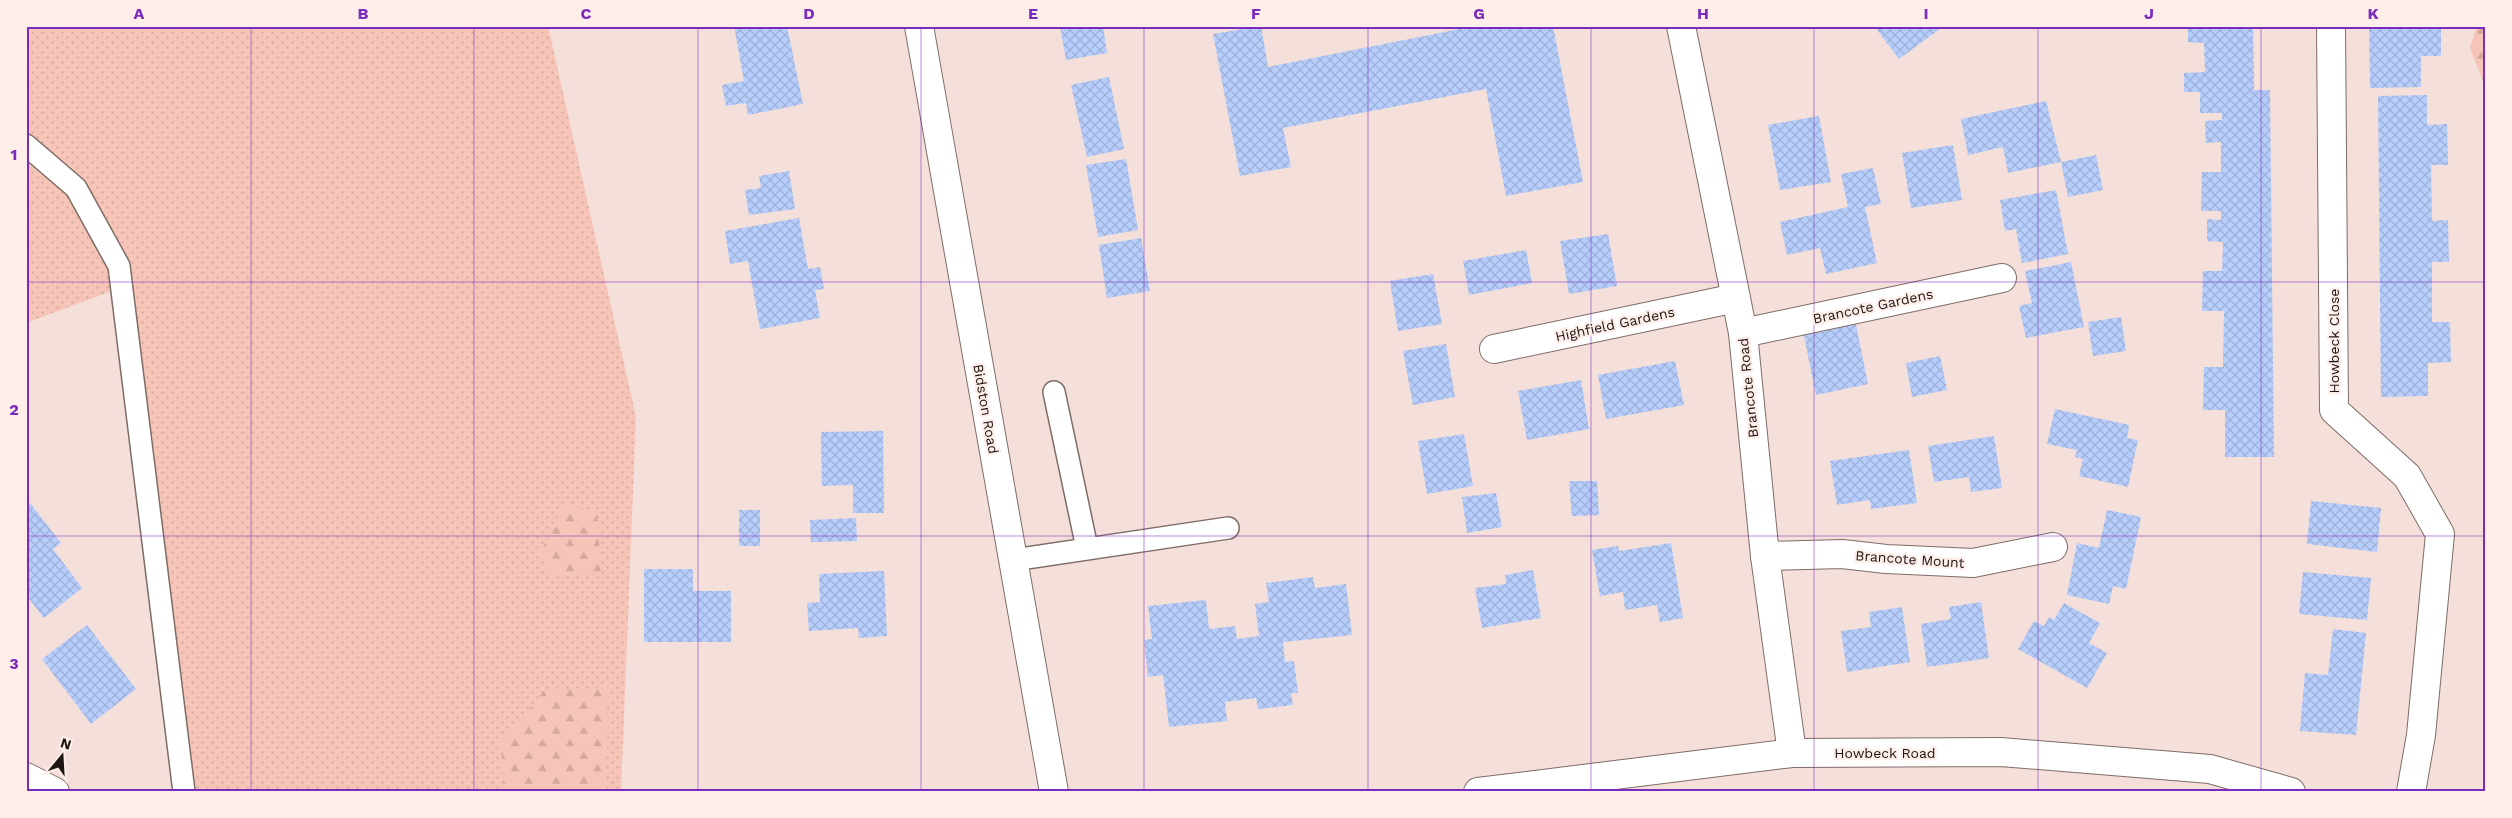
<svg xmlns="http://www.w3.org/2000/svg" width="2512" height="818" viewBox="0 0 2512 818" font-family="'Work Sans',sans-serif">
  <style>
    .grass { fill: url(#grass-dots) }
    .forest { fill: url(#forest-firs) }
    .building { fill: url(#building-cross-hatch) }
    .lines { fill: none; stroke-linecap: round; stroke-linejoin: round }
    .lane-casing { stroke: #7e6c67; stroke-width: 24 }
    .street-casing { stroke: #7e6c67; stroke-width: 30 }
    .secondary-casing { stroke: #7e6c67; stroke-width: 30 }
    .lane { stroke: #fff; stroke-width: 21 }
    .street { stroke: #fff; stroke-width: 28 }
    .secondary { stroke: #fff; stroke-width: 28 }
    .grid { fill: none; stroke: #7b2cbf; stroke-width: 1; stroke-opacity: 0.55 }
    .labels { text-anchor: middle; stroke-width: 4.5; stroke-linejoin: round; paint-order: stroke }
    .street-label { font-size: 14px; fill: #1d1614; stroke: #feede9 }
    .neatline { fill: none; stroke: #7b2cbf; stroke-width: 2 }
    .grid-label { font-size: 16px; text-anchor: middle; font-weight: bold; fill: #7b2cbf }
  </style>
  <defs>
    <pattern id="grass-dots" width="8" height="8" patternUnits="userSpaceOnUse" patternTransform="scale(1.25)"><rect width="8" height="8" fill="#f7c5b8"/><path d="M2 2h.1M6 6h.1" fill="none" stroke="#d3a89d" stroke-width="1.8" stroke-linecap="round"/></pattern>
    <pattern id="forest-firs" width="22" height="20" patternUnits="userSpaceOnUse" patternTransform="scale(1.25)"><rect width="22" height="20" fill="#f7c5b8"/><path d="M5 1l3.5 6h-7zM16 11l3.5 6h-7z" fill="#d3a89d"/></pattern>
    <pattern id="building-cross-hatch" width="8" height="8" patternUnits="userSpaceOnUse" patternTransform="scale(1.25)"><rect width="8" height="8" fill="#b7cefc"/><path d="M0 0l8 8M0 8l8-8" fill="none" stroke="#9db0d7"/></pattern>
  </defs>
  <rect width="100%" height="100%" fill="#f4dfda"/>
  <path class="grass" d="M26 26H548L636 417 621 792H195L128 285 26 323Z"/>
  <g class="forest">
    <path d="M2477 26H2486V89L2470 48Z"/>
    <path d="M565 504 597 512 601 573 548 574 541 551Z"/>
    <path d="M609 687 606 792H504L501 743 544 691Z"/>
  </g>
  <g class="building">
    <path d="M734 26H787L803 104 748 115 746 103 726 106 722 85 744 81Z"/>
    <path d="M1060 26H1103L1107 53 1066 60Z"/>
    <path d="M1261 26 1268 67 1475 26H1553L1583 182 1506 196 1486 89 1283 128 1291 167 1240 176 1213 34Z"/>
    <path d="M1874 26H1944L1899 59Z"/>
    <path d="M2188 26H2253L2254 90H2270L2274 457H2225V410H2203L2204 367H2223L2224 311H2202L2203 271H2222L2223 242 2207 241V219L2221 220V211H2201L2202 172H2221V142L2206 143 2205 121 2222 120V113H2200V92H2184V73L2205 72 2204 43 2188 42Z"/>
    <path d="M2369 26H2441V56H2421V87L2370 88Z"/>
    <path d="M1109 77 1124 149 1087 157 1071 85Z"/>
    <path d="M2427 95V125L2447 124 2448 165H2431L2432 221 2448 220 2449 262H2432V322H2450L2451 362 2428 363V396L2381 397 2378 96Z"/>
    <path d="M2046 101 2061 162 2008 173 2003 147 1968 155 1961 119Z"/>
    <path d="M1819 116 1831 182 1780 190 1768 125Z"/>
    <path d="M1953 145 1962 200 1911 208 1902 153Z"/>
    <path d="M2096 155 2103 190 2068 197 2061 162Z"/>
    <path d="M1126 159 1138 230 1098 237 1086 165Z"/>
    <path d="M1873 168 1881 204 1865 207 1877 263 1826 274 1820 248 1787 255 1780 222 1848 207 1841 174Z"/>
    <path d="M789 171 795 209 749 215 745 190 761 188 759 176Z"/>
    <path d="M2056 190 2068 254 2022 263 2016 229 2005 231 2000 200Z"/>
    <path d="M799 218 808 269 820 267 824 289 815 290 820 318 760 329 748 261 730 264 725 231Z"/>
    <path d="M1608 234 1617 286 1569 294 1560 241Z"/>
    <path d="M1141 238 1150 291 1107 298 1099 245Z"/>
    <path d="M1526 250 1532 283 1469 295 1463 261Z"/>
    <path d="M2071 262 2084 327 2026 338 2019 306 2032 303 2025 271Z"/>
    <path d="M1433 274 1442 324 1398 331 1390 281Z"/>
    <path d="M2121 317 2126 351 2093 356 2088 322Z"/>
    <path d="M1855 320 1868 384 1816 395 1803 331Z"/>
    <path d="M1446 344 1455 397 1413 405 1403 351Z"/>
    <path d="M1940 356 1947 390 1912 397 1906 363Z"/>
    <path d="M1675 361 1684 405 1606 419 1598 375Z"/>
    <path d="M1581 380 1589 429 1527 440 1518 391Z"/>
    <path d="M2055 409 2129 425 2127 438 2138 440 2128 487 2079 476 2083 459 2075 457 2077 450 2047 444Z"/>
    <path d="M883 431 884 513H853V485L822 486 821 432Z"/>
    <path d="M1464 434 1473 486 1427 494 1418 441Z"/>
    <path d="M1994 436 2002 488 1971 492 1969 477 1934 482 1928 446Z"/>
    <path d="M1909 450 1917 503 1871 509 1870 500 1837 505 1830 461Z"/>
    <path d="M1569 481H1597L1599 515 1572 516Z"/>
    <path d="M1496 493 1502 527 1467 533 1462 497Z"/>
    <path d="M2311 501 2381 508 2377 552 2307 544Z"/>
    <path d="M30 503 61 543 53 549 82 588 44 618 26 595V506Z"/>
    <rect x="739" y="510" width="21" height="36"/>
    <path d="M2107 510 2141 517 2126 589 2113 586 2109 604 2067 595 2077 543 2099 548Z"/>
    <path d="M856 518 857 541 811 542 810 520Z"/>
    <path d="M1671 543 1683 618 1660 622 1657 605 1625 610 1623 592 1600 596 1592 550 1618 546 1619 551Z"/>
    <path d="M644 569H693V591H731V642H644Z"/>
    <path d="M1533 570 1541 618 1482 628 1475 588 1506 584 1505 575Z"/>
    <path d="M884 571 887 636 859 638 858 628 809 631 807 603 820 602 819 574Z"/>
    <path d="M2303 572 2371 578 2367 620 2299 614Z"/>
    <path d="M1313 577 1315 588 1346 584 1352 635 1283 642 1285 662 1294 661 1298 693H1291L1293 705 1258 709 1256 698 1225 702 1227 721 1169 727 1163 675 1148 677 1144 640 1152 639 1148 606 1206 600 1209 629 1235 626 1237 639 1259 636 1255 604 1269 602 1266 583Z"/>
    <path d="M1981 602 1989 658 1927 667 1921 624 1951 619 1949 607Z"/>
    <path d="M2064 603 2100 623 2089 643 2107 653 2087 688 2018 649 2034 621 2044 626 2049 617 2054 620Z"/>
    <path d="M1902 607 1910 662 1847 672 1841 631 1871 627 1869 612Z"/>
    <path d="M87 625 136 689 91 724 42 659Z"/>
    <path d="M2333 629 2366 633 2356 735 2300 731 2305 673 2328 675Z"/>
  </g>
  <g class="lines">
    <defs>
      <g id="lane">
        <path d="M26 145 76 188 119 266 184 792"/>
        <path d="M1054 392 1087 548"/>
        <path d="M1013 560 1228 528"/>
      </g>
      <g id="street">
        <path d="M1681 26 1743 333 1765 556 1792 753"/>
        <path d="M2331 26 2334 410 2407 476 2440 534 2421 735 2411 792"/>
        <path d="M1743 333 2002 278"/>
        <path d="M1494 349 1736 298"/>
        <path d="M1765 556 1842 554 1886 559 1973 563 2053 547"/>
        <path d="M26 777 55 792"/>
        <path d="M1478 792 1792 753 2001 752 2210 769 2291 792"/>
      </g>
      <path id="secondary" d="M919 26 1054 792"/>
    </defs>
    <use href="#lane" class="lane-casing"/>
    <use href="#street" class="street-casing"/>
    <use href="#secondary" class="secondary-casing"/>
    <use href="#lane" class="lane"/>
    <use href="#street" class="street"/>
    <use href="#secondary" class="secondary"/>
  </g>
  <path class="grid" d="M251 26V792M474 26V792M698 26V792M921 26V792M1144 26V792M1368 26V792M1591 26V792M1814 26V792M2038 26V792M2261 26V792M26 282H2486M26 536H2486"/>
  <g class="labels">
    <g class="street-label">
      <text transform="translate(1873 306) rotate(-12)" y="5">Brancote Gardens</text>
      <text transform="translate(1615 324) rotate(-12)" y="5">Highfield Gardens</text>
      <text transform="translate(2334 341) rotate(-90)" y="5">Howbeck Close</text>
      <text transform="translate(1748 388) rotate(-96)" y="5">Brancote Road</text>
      <text transform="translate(986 409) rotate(80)" y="5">Bidston Road</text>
      <text transform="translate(1910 559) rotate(4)" y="5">Brancote Mount</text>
      <text x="1885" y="758">Howbeck Road</text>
    </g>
  </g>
  <rect width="2512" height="818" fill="none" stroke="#feede9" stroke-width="55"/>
  <g transform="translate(62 756) rotate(18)" stroke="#feede9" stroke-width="4" paint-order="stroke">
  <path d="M0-4L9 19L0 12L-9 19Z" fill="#1d1614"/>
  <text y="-8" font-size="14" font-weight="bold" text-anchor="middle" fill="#1d1614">N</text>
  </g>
  <rect x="28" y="28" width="2456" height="762" class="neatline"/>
  <g class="grid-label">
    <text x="139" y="19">A</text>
    <text x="363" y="19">B</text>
    <text x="586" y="19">C</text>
    <text x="809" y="19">D</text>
    <text x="1033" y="19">E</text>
    <text x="1256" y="19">F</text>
    <text x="1479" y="19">G</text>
    <text x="1703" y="19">H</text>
    <text x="1926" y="19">I</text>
    <text x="2149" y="19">J</text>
    <text x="2373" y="19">K</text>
    <text x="14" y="160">1</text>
    <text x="14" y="415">2</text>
    <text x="14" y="669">3</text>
  </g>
</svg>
